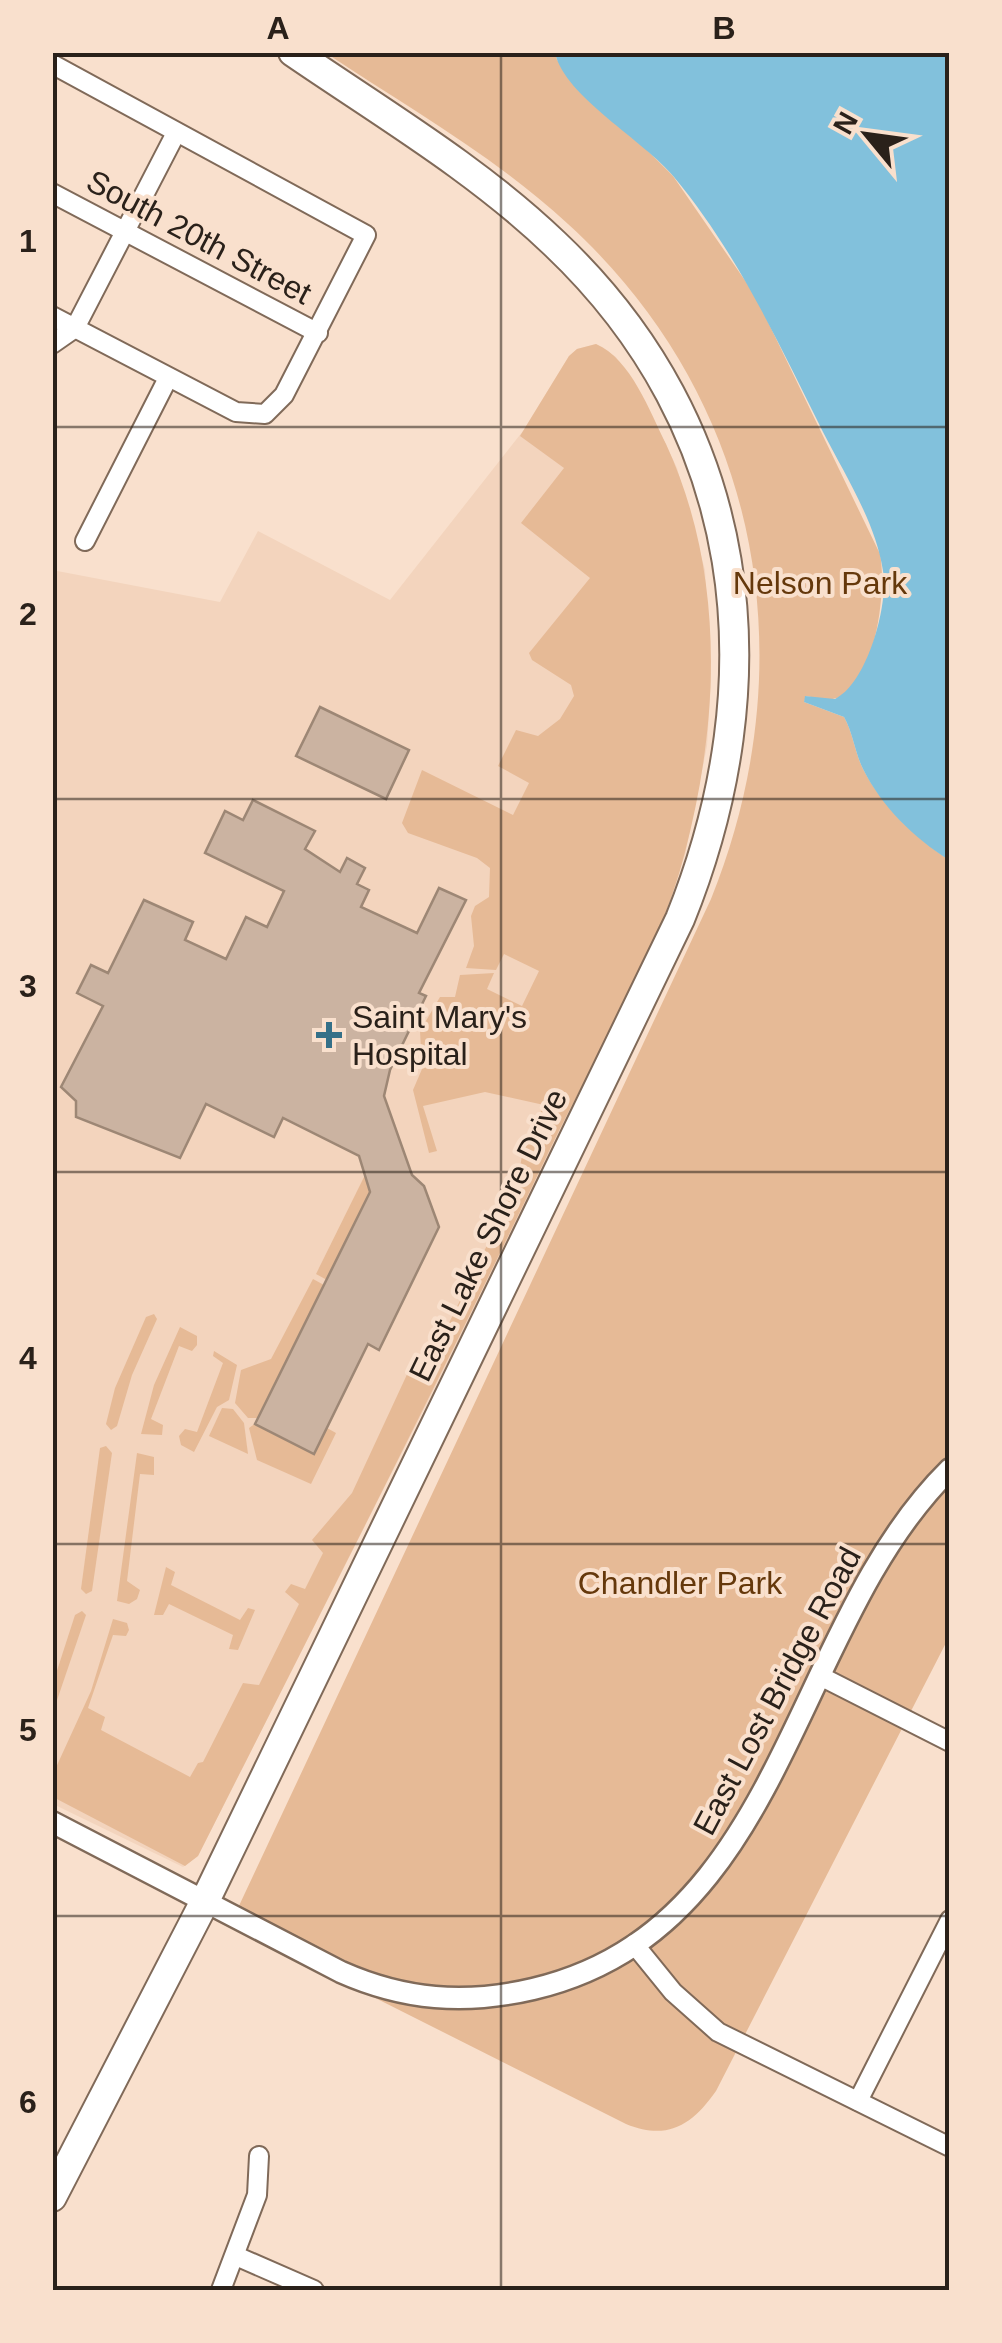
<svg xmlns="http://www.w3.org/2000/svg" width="1002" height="2343" viewBox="0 0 1002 2343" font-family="Arial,sans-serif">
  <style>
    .built { fill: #f3d4bd }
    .green { fill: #e6ba96 }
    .water { fill: #82c1dc }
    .building { fill: #cbb3a1; stroke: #9d8775; stroke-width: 2.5 }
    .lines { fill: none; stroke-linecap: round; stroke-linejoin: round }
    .minor-casing { stroke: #806a59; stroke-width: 22 }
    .tertiary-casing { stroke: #806a59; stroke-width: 25 }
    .primary-casing { stroke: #806a59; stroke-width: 32 }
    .minor { stroke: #fff; stroke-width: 18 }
    .tertiary { stroke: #fff; stroke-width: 20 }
    .primary { stroke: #fff; stroke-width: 28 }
    .grid { fill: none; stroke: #2a211a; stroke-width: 2.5; stroke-opacity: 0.55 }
    .poi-dot { fill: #357088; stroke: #f9e0cd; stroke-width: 4 }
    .labels { text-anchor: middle; stroke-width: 8; stroke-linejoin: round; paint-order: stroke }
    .street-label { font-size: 32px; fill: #2a211a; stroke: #f9e0cd }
    .park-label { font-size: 32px; fill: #65380b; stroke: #f9e0cd }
    .poi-label { font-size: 32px; fill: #2a211a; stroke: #f9e0cd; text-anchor: start }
    .neatline { fill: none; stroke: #2a211a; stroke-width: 4 }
    .grid-label { font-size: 32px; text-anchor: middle; font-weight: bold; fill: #2a211a }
  </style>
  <rect width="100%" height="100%" fill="#f9e0cd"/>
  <path class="built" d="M596 344 616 357 656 424 677 468 705 570 711 682 707 746 685 855 648 951 457 1344 198 1856 183 1867 53 1804 52 570 220 602 258 531 390 600 523 431 569 356 577 349Z"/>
  <g class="green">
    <path d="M326 53H555L557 60 673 176 755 295 880 554C887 588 876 685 837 698 827 701 816 698 806 696L804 702 844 717C853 733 855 753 863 769 883 807 915 837 949 860V1637L716 2091C692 2125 668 2141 626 2124L230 1925 711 899C807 661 761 400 568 224 496 157 407 107 326 53Z"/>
    <path d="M596 344C631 359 650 412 666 444 725 572 720 718 685 852 659 956 597 1052 551 1147 437 1386 317 1620 198 1856L185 1866 53 1797V1774L91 1691 113 1619 127 1623 129 1630 126 1636 113 1635 88 1708 105 1717 101 1730 190 1777 198 1763 203 1762 243 1683 259 1685 299 1604 285 1592 291 1584 305 1589 323 1553 312 1540 352 1493 410 1368 425 1372 517 1184 523 1150 544 1105 485 1092 423 1106 437 1151 429 1153 413 1090 422 1069 420 1031 440 997H455L460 975 494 973 487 989 522 1006 539 971 504 954 496 970 466 968 474 946 471 916 475 906 489 897 490 868 477 858 408 833 402 823 422 770 513 815 529 783 498 766 516 730 538 736 560 719 574 696 571 685 532 660 529 653 590 578 521 523 564 468 520 436 569 356 577 349Z"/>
    <path d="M365 1175 370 1192 327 1280 316 1274Z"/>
    <path d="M313 1279 324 1285 258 1418H248L235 1403 241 1370 271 1359Z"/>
    <path d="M154 1314 157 1319 132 1375 117 1426 111 1430 106 1424 115 1388 146 1317Z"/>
    <path d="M180 1327 197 1336V1345L192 1351 179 1346 151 1419 163 1425 162 1435 141 1434 154 1385Z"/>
    <path d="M214 1351 237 1365 229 1400 217 1407 194 1452 181 1445 179 1436 185 1429 197 1432 223 1363 213 1356Z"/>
    <path d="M222 1408 233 1409 244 1423 248 1454 209 1436Z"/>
    <path d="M256 1423 314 1454 327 1428 336 1433 311 1484 257 1460 249 1428Z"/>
    <path d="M106 1446 112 1453 92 1591 86 1594 81 1589 100 1448Z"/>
    <path d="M137 1453 154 1457V1475L140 1474 127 1581 140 1590 137 1599 129 1604 117 1601Z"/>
    <path d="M166 1567 175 1572 171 1585 240 1620 248 1608 255 1610 238 1650 229 1649 233 1635 169 1604 163 1615H154Z"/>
    <path d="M82 1611 86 1615 53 1712V1683L75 1615Z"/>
  </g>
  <path class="water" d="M555 53H949V860C914 838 882 807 863 769 855 753 853 733 844 717L804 702 805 696 835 699C867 684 889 604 883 571 876 523 845 475 823 432 779 344 738 254 674 177 645 141 565 97 555 53Z"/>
  <g class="building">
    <path d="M320 707 409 750 386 799 296 756Z"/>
    <path d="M253 800 315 831 305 849 340 872 347 858 365 868 357 884 369 890 361 907 417 933 439 888 466 900 419 993 426 996 390 1070 384 1096 412 1175 424 1186 439 1227 379 1350 368 1344 314 1454 255 1424 370 1192 359 1156 283 1118 274 1137 206 1104 180 1158 76 1117V1101L61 1087 103 1006 77 993 91 965 108 973 144 900 193 922 185 940 226 959 246 917 267 927 284 891 205 853 225 811 243 820Z"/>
  </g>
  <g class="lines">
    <defs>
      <g id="minor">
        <path d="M52 64 366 235 284 395 265 414 236 412 52 316"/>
        <path d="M52 193 318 333"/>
        <path d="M52 344 75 328 176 133"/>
        <path d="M85 541 168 378"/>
        <path d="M820 1676 950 1742"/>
        <path d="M634 1944 673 1992 718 2032 950 2147"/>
        <path d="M858 2101 950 1920"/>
        <path d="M236 2256 314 2290"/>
        <path d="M221 2290 257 2195 259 2156"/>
      </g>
      <path id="tertiary" d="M52 1822 341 1972C404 2000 465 2005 533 1989 787 1929 789 1627 950 1469"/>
      <path id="primary" d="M52 2197 205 1901 680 919C777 679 749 428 555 244 477 169 382 113 293 52"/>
    </defs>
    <use href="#minor" class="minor-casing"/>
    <use href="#tertiary" class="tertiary-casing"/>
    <use href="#primary" class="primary-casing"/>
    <use href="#minor" class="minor"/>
    <use href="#tertiary" class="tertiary"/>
    <use href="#primary" class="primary"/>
  </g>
  <path class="grid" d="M501 52V2290M52 427H950M52 799H950M52 1172H950M52 1544H950M52 1916H950"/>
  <path class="poi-dot" d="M324 1020h10v10h10v10h-10v10h-10v-10h-10v-10h10z"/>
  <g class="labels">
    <g class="street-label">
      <text transform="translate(199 237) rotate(28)" y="11">South 20th Street</text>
      <text transform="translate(488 1235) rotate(-64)" y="11">East Lake Shore Drive</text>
      <text transform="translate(777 1691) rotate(-62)" y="11">East Lost Bridge Road</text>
    </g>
    <g class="park-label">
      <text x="820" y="594">Nelson Park</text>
      <text x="680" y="1594">Chandler Park</text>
    </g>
    <g class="poi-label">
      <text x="352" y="1028">Saint Mary's<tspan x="352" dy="37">Hospital</tspan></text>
    </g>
  </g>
  <rect width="1002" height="2343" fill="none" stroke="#f9e0cd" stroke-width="110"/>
  <g transform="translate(867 135) rotate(299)" stroke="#f9e0cd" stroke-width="8" paint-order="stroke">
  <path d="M0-8L18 38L0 25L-18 38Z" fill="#2a211a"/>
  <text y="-15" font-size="28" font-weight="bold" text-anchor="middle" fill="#2a211a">N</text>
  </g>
  <rect x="55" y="55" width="892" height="2233" class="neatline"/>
  <g class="grid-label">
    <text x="278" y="39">A</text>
    <text x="724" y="39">B</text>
    <text x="28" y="252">1</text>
    <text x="28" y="625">2</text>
    <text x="28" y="997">3</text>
    <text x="28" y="1369">4</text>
    <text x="28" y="1741">5</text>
    <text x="28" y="2113">6</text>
  </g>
</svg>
